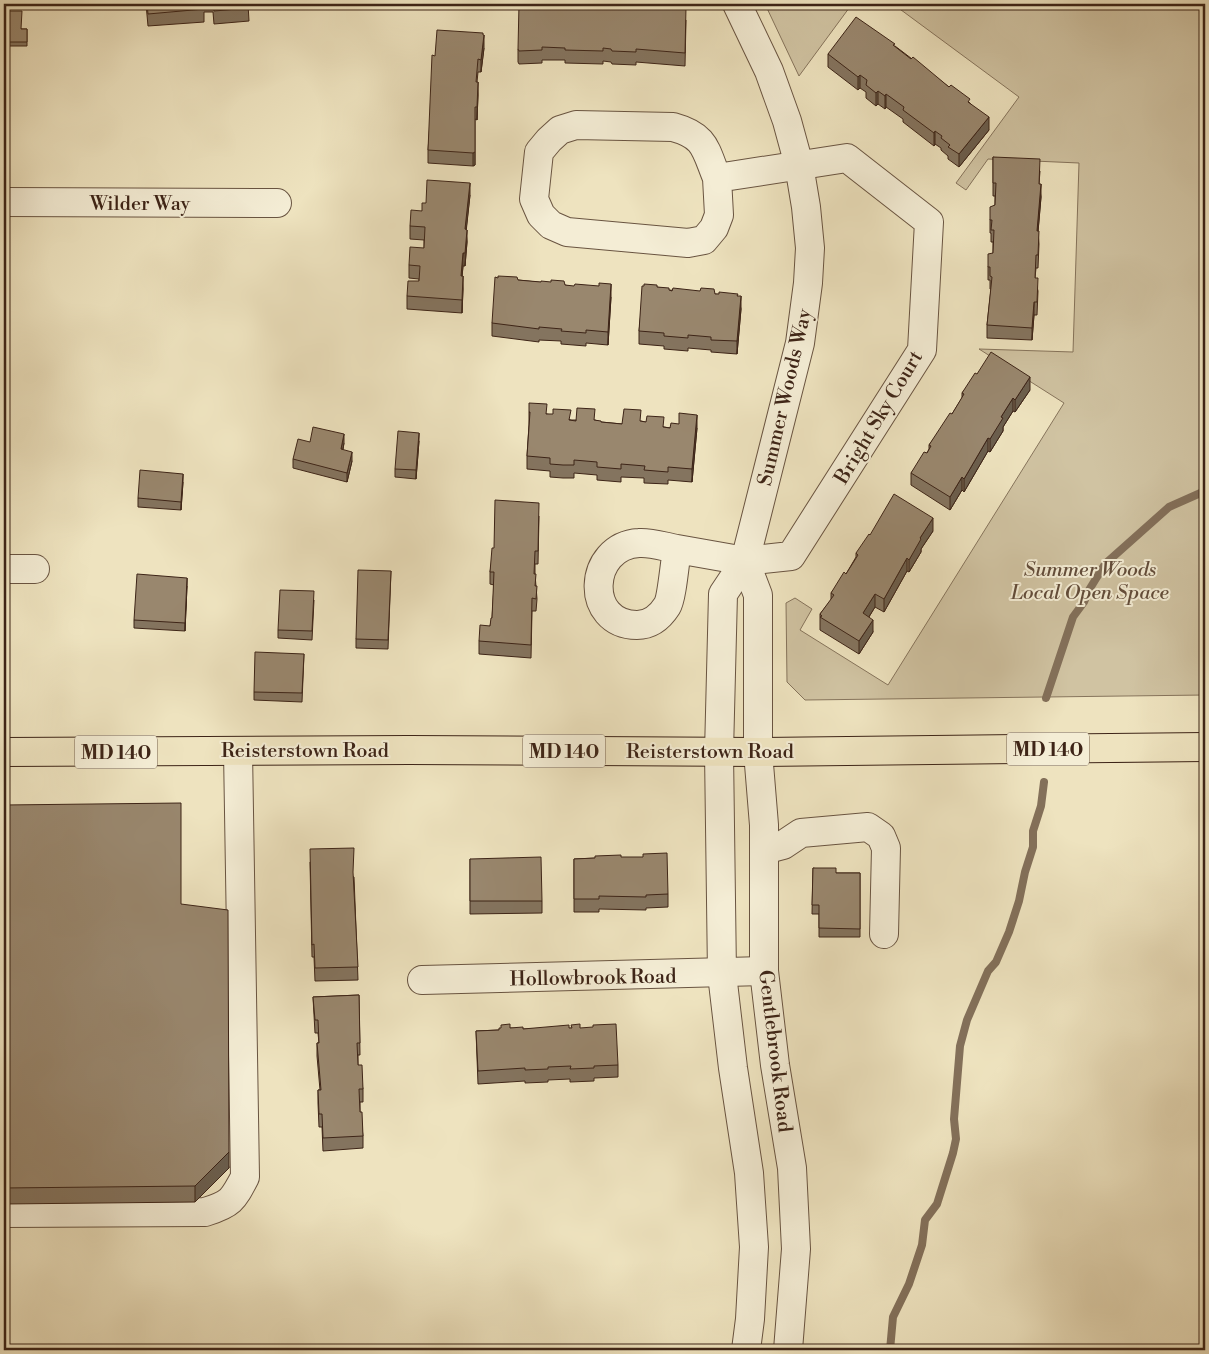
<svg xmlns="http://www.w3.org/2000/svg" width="1209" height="1354" viewBox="0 0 1209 1354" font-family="'Libre Bodoni',serif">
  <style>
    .green { fill: #d0c3a2; stroke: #86745c }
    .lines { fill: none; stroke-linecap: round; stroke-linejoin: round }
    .stream { stroke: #83705a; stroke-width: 8 }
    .minor-casing { stroke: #695441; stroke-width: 30 }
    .major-casing { stroke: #3d2417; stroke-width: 30 }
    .minor { stroke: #f4edd5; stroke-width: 28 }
    .major { stroke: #eee3bf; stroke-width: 28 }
    .wall { fill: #84745f; stroke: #3d2417 }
    .shaded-wall { fill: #6b5e4d; stroke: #3d2417 }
    .building { fill: #99876e; stroke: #3d2417 }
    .labels { text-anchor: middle; stroke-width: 4; stroke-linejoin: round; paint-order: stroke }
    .shield { fill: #f4edd5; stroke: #746050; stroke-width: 1 }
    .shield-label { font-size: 19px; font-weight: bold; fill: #3d2417 }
    .street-label { font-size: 20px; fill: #3d2417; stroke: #f4edd5 }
    .park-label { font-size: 20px; font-style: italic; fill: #624c3a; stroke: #f4edd5 }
  </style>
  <rect width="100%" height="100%" fill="#eee3bf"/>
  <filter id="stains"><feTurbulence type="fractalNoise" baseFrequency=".004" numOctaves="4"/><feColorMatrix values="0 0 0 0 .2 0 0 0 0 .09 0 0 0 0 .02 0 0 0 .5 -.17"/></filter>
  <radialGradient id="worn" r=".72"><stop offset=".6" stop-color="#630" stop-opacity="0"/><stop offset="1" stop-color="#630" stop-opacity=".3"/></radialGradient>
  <g class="green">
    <path d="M765 4H852L799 76Z"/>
    <path d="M893 4H1205V695L805 700 787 682 786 603 795 598 812 609 800 630 888 685 1064 403 979 349 1073 352 1079 163 988 159 966 190 956 183 1019 97Z"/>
  </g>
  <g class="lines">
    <g class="stream">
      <path d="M1046 698 1073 617 1084 602 1089 590 1105 564 1169 507 1205 491"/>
      <path d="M890 1350 893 1317 909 1284 922 1245 925 1220 937 1204 953 1153 956 1139 954 1119 960 1046 967 1020 988 971 996 962 1009 932 1019 901 1025 872 1033 847V831L1041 806 1044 782"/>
    </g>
    <defs>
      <g id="minor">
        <path d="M737 4 769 71 787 121 799 165 806 207 810 248 808 283 800 343 745 561 723 594 719 752 722 974 733 1068 749 1173 754 1247 750 1319 746 1350"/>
        <path d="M4 202 277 203"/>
        <path d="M677 549C665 547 651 542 639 543 587 546 584 625 637 625 650 625 660 617 667 606 672 598 675 560 677 549L745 561 791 556 922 350 929 222 847 158 717 178 719 215 714 228 704 240 688 243 567 232 551 225 541 215 534 199 539 152 549 140 560 130 576 125 673 127C706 136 705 149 717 178"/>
        <path d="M745 561 758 595V752L764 825V971L775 1065 792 1168 796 1249 788 1350"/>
        <path d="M4 569H35"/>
        <path d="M764 850 783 845 801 833 868 827 881 836 886 848 884 934"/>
        <path d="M422 980 764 971"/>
        <path d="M4 1213 205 1212C231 1204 233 1200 245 1177L238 751"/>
      </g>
      <path id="major" d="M4 752 409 750 758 752 1205 747"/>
    </defs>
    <use href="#minor" class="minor-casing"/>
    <use href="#major" class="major-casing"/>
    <use href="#minor" class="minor"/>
    <use href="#major" class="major"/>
  </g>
  <g class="wall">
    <path d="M146 4H248L249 21 214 24 213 12H204V22L148 26Z"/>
    <path d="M9 11 21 29H27V46H9Z"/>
    <path d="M686 20 685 66 636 62V65L612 64 611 62 603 61V64L565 63V60H542V63L519 64 518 62V49Z"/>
    <path d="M895 46 970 103 989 130 959 167 948 159V156L941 150V148L935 144 934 146 903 122V119L886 107 885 109 878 104 876 106 866 98V92L860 88 858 90 828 67V54Z"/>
    <path d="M484 48 481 72H478L477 82 478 95 477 120 475 119V165L473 166 428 163V150L435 56Z"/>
    <path d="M993 157 1040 171 1039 184 1041 197 1038 231 1039 244 1038 268H1036L1035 278 1038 291 1037 315H1034L1032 340 987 338V325L991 289H990V280H988V267L993 253V242H991V233H990V220L995 205V196H993Z"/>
    <path d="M470 195 466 230 467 242 465 266H463L462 276 463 289 462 313 407 309V296L419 281V279L409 278V265L424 248V240L410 239V226L422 211 426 203Z"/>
    <path d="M518 280 565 285 611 297 608 345 586 343V346L561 344V341L539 340V342L492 336V323Z"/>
    <path d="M644 286 657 287 669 290 738 296 741 309 737 354 711 352V350L688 348V351L664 349V346L639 344V331Z"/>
    <path d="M977 374 1030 390 1015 412 1013 411 1003 427V431L990 452 988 451 964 492 962 490 950 510 911 485V473L927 453 929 449V445L952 414 962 398V393Z"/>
    <path d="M529 412 547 414 571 420H595L601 422 622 424 641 421 664 427 670 428H697L692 482 668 480V484L644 483V478L621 477V482L597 480V475L574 473V478H563L550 477V471L527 469V456L529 425Z"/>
    <path d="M419 441 416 479 395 477V469Z"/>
    <path d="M310 442 344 443 343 450 352 461 347 482 293 468V459Z"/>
    <path d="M183 482 181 510 138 507V498Z"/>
    <path d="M539 516 538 564H535V574L537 599 536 611H532L531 658 479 654V641L490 626 492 618 494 585 490 584V572L494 548Z"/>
    <path d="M933 531 921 549V552L909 572 907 571 884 612 875 607 869 617 873 632 859 654 820 630V614L831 600V593L846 574 856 557V553Z"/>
    <path d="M391 571 388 649 356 648V639Z"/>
    <path d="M187 586 185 631 134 628V620Z"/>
    <path d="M314 600 312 640 278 638V630Z"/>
    <path d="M304 654 302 702 254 700V692Z"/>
    <path d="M4 805 181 904 229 1168 195 1202 4 1204Z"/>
    <path d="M621 857 668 894V907L646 908V910L599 909V912H574V859Z"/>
    <path d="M470 859 542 901V913L470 914Z"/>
    <path d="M310 862 354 877 358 980 315 981 314 957H312Z"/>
    <path d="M813 868 836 873H860V937H819V914H812Z"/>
    <path d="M359 995 360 1055H358V1065L363 1089V1102H360V1112L363 1136V1148L323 1151 322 1127H319L318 1103V1090H320L317 1056V1043H319L318 1033H315L313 997Z"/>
    <path d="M510 1028 523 1029 580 1028 618 1065V1077L594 1078V1081L570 1082V1079L548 1080V1082L525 1083V1081L478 1084 476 1031 499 1030Z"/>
  </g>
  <g class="shaded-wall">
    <path d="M484 35V48L481 72V60Z"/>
    <path d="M860 75V88L858 90V77Z"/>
    <path d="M478 82V95L477 120V107Z"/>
    <path d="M878 91V104L876 106V93Z"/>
    <path d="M886 94V107L885 109V96Z"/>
    <path d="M989 117V130L959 167V154Z"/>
    <path d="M935 131V144L934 146V133Z"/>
    <path d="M475 152V165L473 166V153Z"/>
    <path d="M470 183V195L465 242V229Z"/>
    <path d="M1041 184V197L1037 244V231Z"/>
    <path d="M467 230V242L465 266V253Z"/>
    <path d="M463 253V266L461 289V276Z"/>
    <path d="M463 276V289L462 313V300Z"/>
    <path d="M611 284V297L608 345V332Z"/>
    <path d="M741 296V309L737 354V341Z"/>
    <path d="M1034 302V315L1032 340V328Z"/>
    <path d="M1030 377V390L1015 412V400Z"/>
    <path d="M1013 398V411L1003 427V431L990 452V439L1001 417Z"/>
    <path d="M697 415V428L692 482V469Z"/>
    <path d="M419 433V441L416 479V470Z"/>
    <path d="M344 434V443L341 458V449Z"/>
    <path d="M988 438V451L964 492V479Z"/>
    <path d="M352 452V461L347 482V473Z"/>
    <path d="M183 474V482L181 510V502Z"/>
    <path d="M962 477V490L950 510V497Z"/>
    <path d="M933 518V531L921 549V552L909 572V560L920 538Z"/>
    <path d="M907 558V571L884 612V599Z"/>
    <path d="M187 578V586L185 631V623Z"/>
    <path d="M875 594V607L863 626V613Z"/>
    <path d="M873 620V632L859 654V641Z"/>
    <path d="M229 1152V1168L195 1202V1186Z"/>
  </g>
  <g class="building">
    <path d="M147 4H204V9L148 14Z"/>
    <path d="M214 4H248L249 8 214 11Z"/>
    <path d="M519 4H613L637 6V4H648L686 7 685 53 636 49V52L612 51 611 49 603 48V51L565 50V48L542 47V50L519 51 518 49Z"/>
    <path d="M9 11H22L21 29H27V42H9Z"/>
    <path d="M856 17 895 44 893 45 911 59 913 57 949 87 951 85 970 99 968 102 989 117 959 154 948 147 950 145 941 138 942 136 935 131 934 133 903 110 904 107 886 94 885 96 878 91 876 93 866 85 867 80 860 75 858 77 828 54Z"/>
    <path d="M437 30 483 33V35H484L481 60 478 59 476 82H478L477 107H475V152L473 153 428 150 432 55 435 56Z"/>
    <path d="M993 157 1040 159 1039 184H1041L1037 231H1039L1038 255H1036L1035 278H1038L1037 302H1034L1032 328 987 325 992 277 990 276V267H988V254L993 253 994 230H991L992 220H990V207L995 205 996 183H993Z"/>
    <path d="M427 180 470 183 465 229 467 230 465 253H463L461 276H463L462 300 407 296 408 281H419L420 266 409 265 410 247 424 248 425 227 410 226 411 210 422 211V203H426Z"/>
    <path d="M498 276 517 277 518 280 541 282V281L551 282V280L564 281 565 285 574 286 575 284 599 286V283L611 284 608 332 586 330V333L561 331 562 329 539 327V329L492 323 495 277 498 278Z"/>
    <path d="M644 284 657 285V287L669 288V290L672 291 673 288 700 291 701 288 714 289 715 294H719V292L738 294 737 296H741L737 341 711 340V337L688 335V338L664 336V333L639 331 642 286H644Z"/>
    <path d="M991 352 1030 377 1015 400 1013 398 1001 417 1003 418 990 439 988 438 964 479 962 477 950 497 911 473 924 452 927 453 931 446 929 445 950 413 952 414 964 394 962 393 975 373 977 374Z"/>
    <path d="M529 403 547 404 546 414H553V409L571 410 569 420 576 421 577 408 595 409 594 420 601 421V422L622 424 624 409 641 410 640 421 646 422 647 416 664 417 663 427 670 428 671 423 679 424V413L697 415 692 469 668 467V472L644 470 645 466 621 464V469L597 467V462L574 460V465H563L550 464V458L527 456 530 412H529Z"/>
    <path d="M313 427 344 434 341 449 352 452 347 473 293 459 298 439 310 442Z"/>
    <path d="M398 431 419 433 416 470 395 469Z"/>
    <path d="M140 470 183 474 181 502 138 498Z"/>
    <path d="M894 494 933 518 920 538 921 539 909 560 907 558 884 599 875 594 863 613 873 620 859 641 820 617 822 616 820 614 834 595 831 593 844 572 846 574 858 555 856 553 869 534 870 535Z"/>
    <path d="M495 500 539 503 538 551H535L534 574H536L535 586H537L536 599 532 598 531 645 479 641 480 625 490 626 491 618H492L494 572H490L492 548H494Z"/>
    <path d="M358 570 391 571 388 640 356 639Z"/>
    <path d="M137 574 187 578 185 623 134 620Z"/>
    <path d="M280 590 314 591 312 631 278 630Z"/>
    <path d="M255 652 304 654 302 693 254 692Z"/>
    <path d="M181 803V904L228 910 229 1152 195 1186 4 1188V805Z"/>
    <path d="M354 848 353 872 358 967 315 968 314 944 312 945 310 849Z"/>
    <path d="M667 853 668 894 646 895V897L599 896V899H574V859L595 858V856L621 855V857H643V854Z"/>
    <path d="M541 857 542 901H470V859Z"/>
    <path d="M813 868H836V873H860V929L819 928V905H812Z"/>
    <path d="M359 995 360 1043H357L358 1065H362L363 1089H359L360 1112H362L363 1136 323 1138 322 1114H319L318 1090H321L317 1043H319L318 1020H315L313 997Z"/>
    <path d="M510 1024V1028L523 1027V1029L569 1025V1028H572L571 1025 580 1024V1028L593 1027V1025L616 1024 618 1065 594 1066V1068L570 1069 571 1066 548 1067V1069L525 1070V1068L478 1071 476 1031 499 1030V1028H501V1025Z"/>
  </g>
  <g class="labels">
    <g class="shield">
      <rect x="1007" y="732.5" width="82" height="33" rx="4"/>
      <rect x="523" y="734.5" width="82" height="33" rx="4"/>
      <rect x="75" y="735.5" width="82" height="33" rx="4"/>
    </g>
    <g class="shield-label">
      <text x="1048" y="756">MD 140</text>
      <text x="564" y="758">MD 140</text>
      <text x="116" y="759">MD 140</text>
    </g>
    <g class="street-label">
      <text x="140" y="210">Wilder Way</text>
      <text transform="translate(784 397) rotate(-77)" y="7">Summer Woods Way</text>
      <text transform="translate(878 417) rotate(-59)" y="7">Bright Sky Court</text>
      <text x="305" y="757">Reisterstown Road</text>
      <text x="710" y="758">Reisterstown Road</text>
      <text transform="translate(593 977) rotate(-1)" y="7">Hollowbrook Road</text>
      <text transform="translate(776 1051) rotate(83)" y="7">Gentlebrook Road</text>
    </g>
    <g class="park-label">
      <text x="1090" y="576">Summer Woods<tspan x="1090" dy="23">Local Open Space</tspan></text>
    </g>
  </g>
  <rect width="1209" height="1354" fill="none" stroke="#eee3bf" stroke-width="20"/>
  <rect x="5" y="5" width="1199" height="1344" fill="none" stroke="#3d2417" stroke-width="2.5"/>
  <rect x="10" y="10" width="1189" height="1334" fill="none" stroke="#3d2417"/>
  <rect width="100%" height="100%" filter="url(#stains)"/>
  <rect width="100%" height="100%" fill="url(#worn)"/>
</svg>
